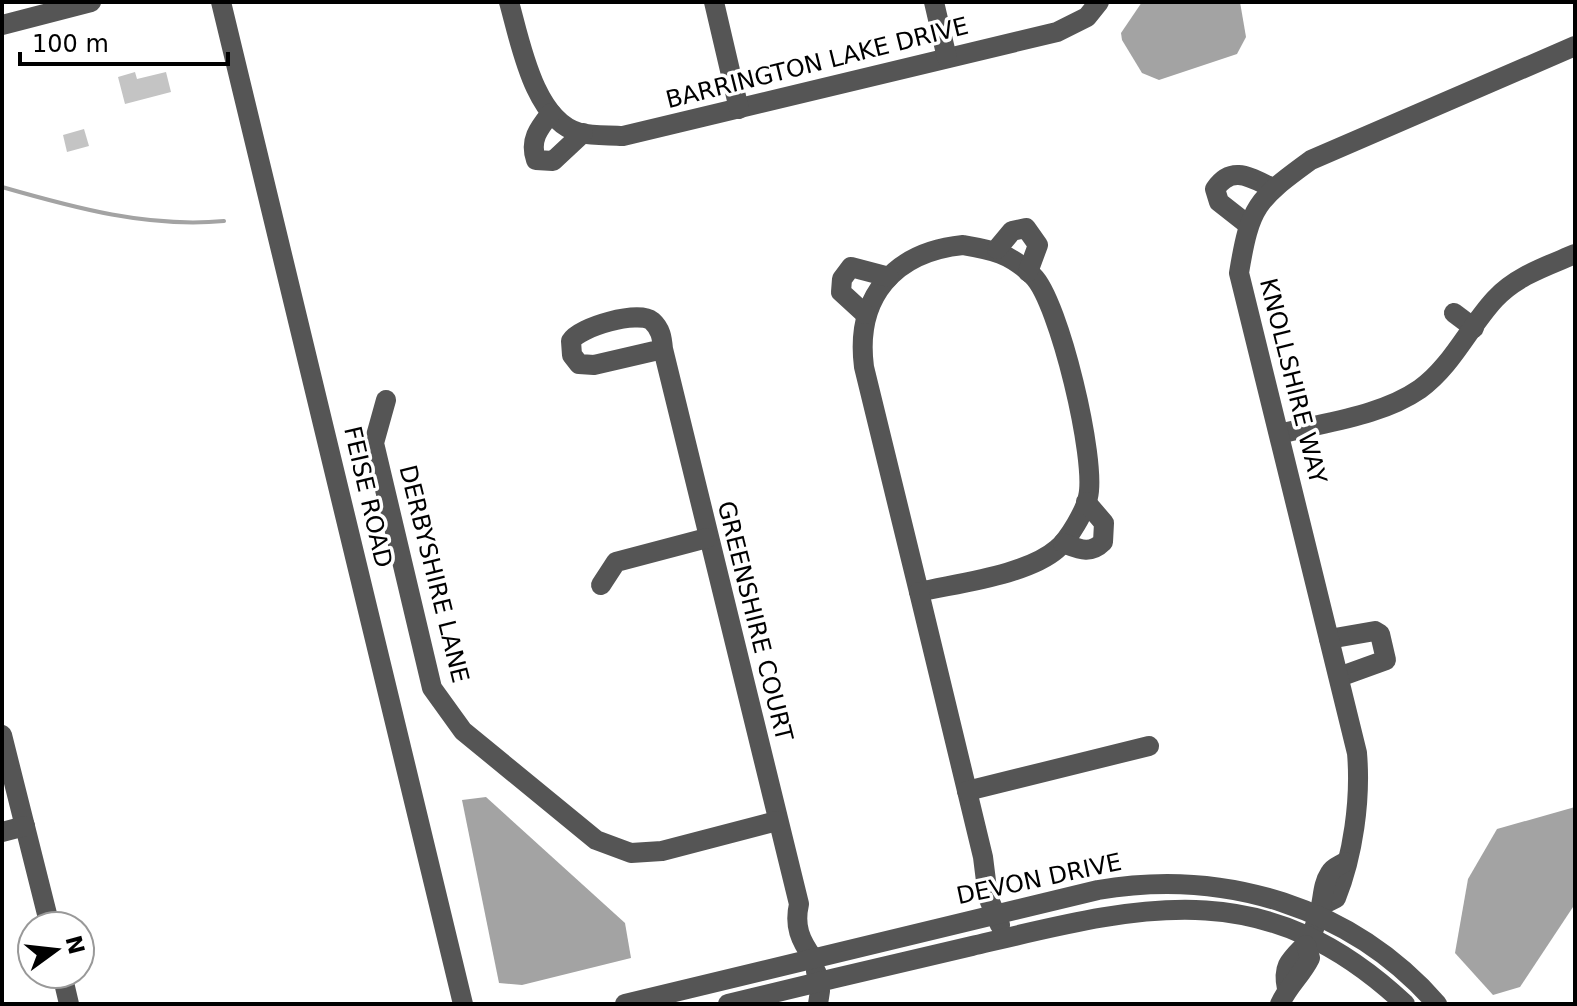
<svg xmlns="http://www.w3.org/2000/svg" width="1577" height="1006" viewBox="0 0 1577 1006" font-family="'DejaVu Sans',sans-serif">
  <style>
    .water { fill: #a3a3a3 }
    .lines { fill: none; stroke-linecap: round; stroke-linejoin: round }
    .stream { stroke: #a3a3a3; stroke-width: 4 }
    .building { fill: #c4c4c4 }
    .minor { stroke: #555; stroke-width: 20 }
    .labels { text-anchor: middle; stroke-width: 7; stroke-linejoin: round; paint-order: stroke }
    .street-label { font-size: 24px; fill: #000; stroke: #fff }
  </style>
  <rect width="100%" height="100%" fill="#fff"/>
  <g class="water">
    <path d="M1142 2H1240L1246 37 1237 54 1159 80 1142 73 1122 40 1121 33Z"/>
    <path d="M486 797 625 923 631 958 522 985 499 983 462 800Z"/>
    <path d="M1575 807V904L1520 987 1493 995 1455 953 1468 879 1497 829Z"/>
  </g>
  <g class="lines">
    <path class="stream" d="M2 187C75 208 148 228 224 221"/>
  </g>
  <g class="building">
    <path d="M135 72 137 79 166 72 171 92 125 104 118 77Z"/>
    <path d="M84 129 89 146 67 152 63 135Z"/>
  </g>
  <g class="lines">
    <g class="minor">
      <path d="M221 2 463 1004"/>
      <path d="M509 2C520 41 534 121 580 133 594 136 609 135 623 136L1057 32 1087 17 1099 2"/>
      <path d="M714 2 739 109"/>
      <path d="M934 2 947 58"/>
      <path d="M2 25 91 2"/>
      <path d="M551 113C539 128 529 140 536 160L553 161 583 133"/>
      <path d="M1247 224 1219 202 1215 189C1232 164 1251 178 1273 188"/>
      <path d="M963 245C992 250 1010 253 1033 276 1059 301 1097 461 1088 497 1085 511 1069 539 1057 549 1027 575 958 583 919 592L864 367C855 297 894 252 963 245Z"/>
      <path d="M997 249 1012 231 1026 228 1038 245 1028 272"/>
      <path d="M1454 313 1474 328"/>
      <path d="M865 314 841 292 842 279 851 267 889 277"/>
      <path d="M663 349C662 338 661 329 652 321 638 310 579 327 571 341L572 355 579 364 594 365 663 349 799 904C794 926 800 940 813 958"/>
      <path d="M386 400 374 443 432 688 463 731 596 840 631 853 662 851 777 821"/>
      <path d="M1280 434C1326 422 1381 416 1420 389 1452 366 1469 327 1495 299 1516 276 1547 266 1575 254"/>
      <path d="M1063 543C1079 549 1090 555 1103 542L1104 523 1086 502"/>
      <path d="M601 585 616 562 707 538"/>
      <path d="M919 592 983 857 988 897 1000 925"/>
      <path d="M1329 639 1375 631 1380 634 1386 660 1339 677"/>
      <path d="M2 735 50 926"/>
      <path d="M967 791 1149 746"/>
      <path d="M2 832 25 826"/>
      <path d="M1322 905 1336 898C1353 856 1361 800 1357 753L1239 273C1250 206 1256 200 1311 160L1575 46"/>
      <path d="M816 971 820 991 818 1004"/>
      <path d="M62 974 69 1004"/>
      <path d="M1287 989C1282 966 1290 960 1305 945 1312 939 1315 925 1318 916 1324 901 1321 887 1330 873 1333 867 1339 866 1345 862"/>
      <path d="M625 1004 1098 890C1224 868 1352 907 1437 1004"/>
      <path d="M728 1004C809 984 891 965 972 946 1141 906 1263 871 1405 1004"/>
      <path d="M1280 1004C1288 986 1301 976 1310 958L1306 945"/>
    </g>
  </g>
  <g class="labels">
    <g class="street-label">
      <text transform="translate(817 63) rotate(-14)" y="8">BARRINGTON LAKE DRIVE</text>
      <text transform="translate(1293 381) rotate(76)" y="8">KNOLLSHIRE WAY</text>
      <text transform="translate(368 497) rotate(77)" y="8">FEISE ROAD</text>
      <text transform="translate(434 574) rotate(76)" y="8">DERBYSHIRE LANE</text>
      <text transform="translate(755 621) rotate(76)" y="8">GREENSHIRE COURT</text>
      <text transform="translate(1039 879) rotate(-12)" y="8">DEVON DRIVE</text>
    </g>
  </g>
  <rect width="1577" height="1006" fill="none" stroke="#000000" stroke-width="8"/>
  <g transform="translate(56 950) rotate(75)"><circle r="38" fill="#ffffff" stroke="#999999" stroke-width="2"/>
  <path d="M0-6L14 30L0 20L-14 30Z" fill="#000000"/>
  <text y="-12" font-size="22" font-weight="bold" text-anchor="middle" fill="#000000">N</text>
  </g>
  <path d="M20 52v12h208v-12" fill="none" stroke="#000000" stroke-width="4"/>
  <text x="32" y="52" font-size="24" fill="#000000" stroke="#ffffff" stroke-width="6" paint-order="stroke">100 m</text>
</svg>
